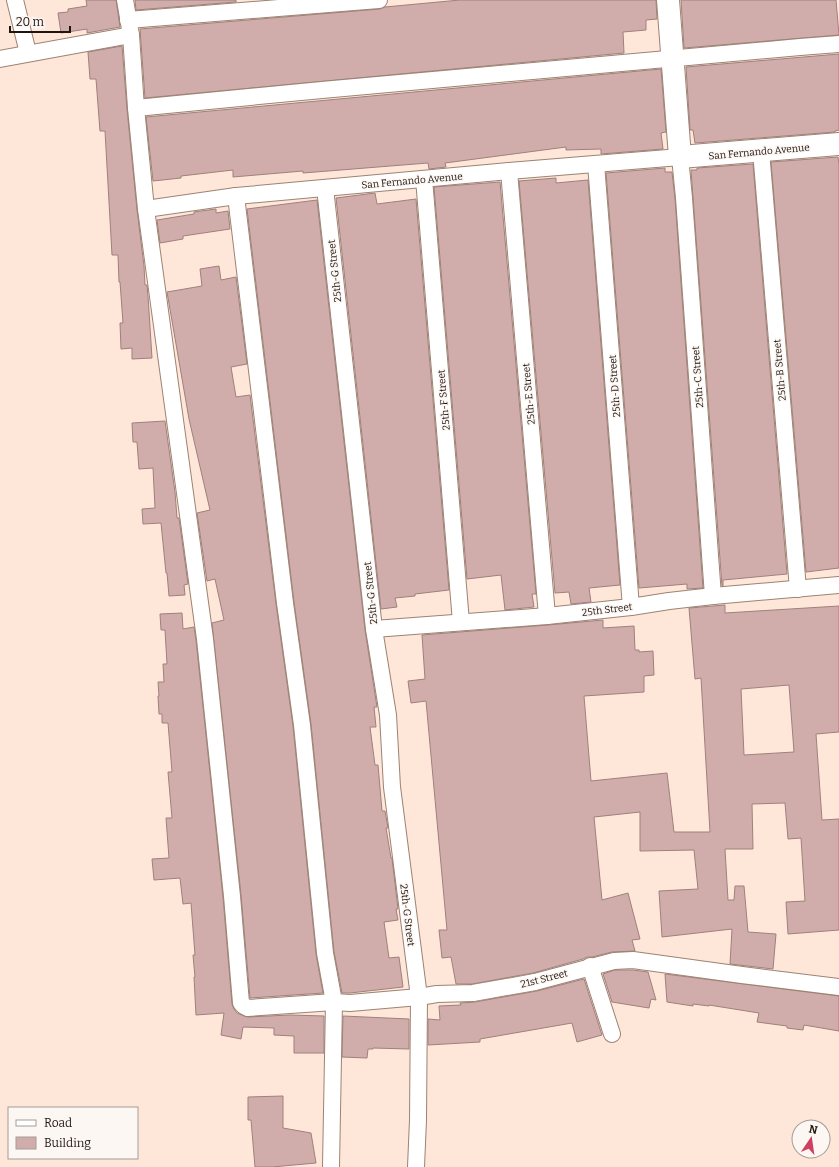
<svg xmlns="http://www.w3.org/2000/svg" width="839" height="1167" viewBox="0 0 839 1167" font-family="Bitter,serif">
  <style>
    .building { fill: #d0adab; stroke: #a0807d; fill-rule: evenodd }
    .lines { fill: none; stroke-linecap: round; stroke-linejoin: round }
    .minor-casing { stroke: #9d8373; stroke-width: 18 }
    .secondary-casing { stroke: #9d8373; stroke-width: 24 }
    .minor { stroke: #fff; stroke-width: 16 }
    .secondary { stroke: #fff; stroke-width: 22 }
    .labels { text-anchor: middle; stroke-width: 3; stroke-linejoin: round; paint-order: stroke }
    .street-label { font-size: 10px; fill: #1f150f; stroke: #fdf7f4 }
  </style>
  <rect width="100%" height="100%" fill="#fee6d8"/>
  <g class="building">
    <path d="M86 0H116L120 27 87 33V29L61 33 58 13 68 12V9L87 6Z"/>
    <path d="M135 0H236V2L136 10Z"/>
    <path d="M460 0H656L657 19 646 20V30L623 32 624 53 145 98 140 29 380 9 385 7Z"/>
    <path d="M681 0H836L839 35 684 48Z"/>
    <path d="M122 46 127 109 137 210 144 266 145 285H147L148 296 152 358 132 359V348L121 349 120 323H123L120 282H119L118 255H112L105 131H100L96 79H90L88 52Z"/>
    <path d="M839 54V130L835 131V132L695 143 693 130H690L686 67Z"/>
    <path d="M661 69 666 132 661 133 663 149 601 154V149L566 150V147L445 163 446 167 429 169 428 163 303 173V171L233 177V170L181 176V178L153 181 146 117Z"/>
    <path d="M838 157 839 164V568L806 572 771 162Z"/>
    <path d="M753 164 787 574 723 580V586H722L691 170H697V168Z"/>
    <path d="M665 168V172H672L675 199 703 588 687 589V584L639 588 606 173Z"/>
    <path d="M556 178V183L588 180 620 585 589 588 591 602 571 604 569 592 555 593 519 181Z"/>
    <path d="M500 182 536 594H532L534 607 505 610 501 575 467 579 434 187Z"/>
    <path d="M375 193 377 204 416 199 449 590 415 594V596L395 598 397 607 381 609 336 198Z"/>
    <path d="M317 200 365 630 377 707H374L376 727H370L375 765H378L382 811H385L388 828H386L391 858H392L398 909H396L398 920 384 922 389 958 399 957 403 987 350 993H342L334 952 311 724 294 602 247 209Z"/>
    <path d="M216 209V213L228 211 230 229 183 236V239L160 243 157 220 194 214V212Z"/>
    <path d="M219 266 221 280 236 277 247 364 231 367 236 397 250 395 276 604 293 726 316 954 323 993 250 998 241 895 212 623 224 620 215 579 207 581 197 513 210 510 189 419 167 292 202 286 200 269Z"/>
    <path d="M165 421 175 492 177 518H179L188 584 184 585 185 595 169 596 167 573H166L161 523 143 524 142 509 155 508 153 468 139 469 137 442H133L132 423Z"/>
    <path d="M725 605V613L839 606V732L816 734 822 820 839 819V930L788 934 786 902 805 901 801 838 788 839 785 803 752 804 753 849H725L728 900H734L735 886H744L748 932 776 934 773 969 730 964 732 929 662 937 659 891 698 889 694 850 640 851V812L594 817 602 900 628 893 640 939 632 940 635 951 612 952 592 957H587L583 959 533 973 472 984H456L451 957 442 958 439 930H447L426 701 411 703 408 681 425 679 422 635 548 625 603 620V628L634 626 635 650H639V652L653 651 654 675 644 676V692L584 696 591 781 667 773 674 832H710L701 678 695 679 689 608ZM789 685 794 752 744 755 741 689Z"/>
    <path d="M182 613 183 629 194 627 196 640 223 897 232 1004 234 1009 237 1013 244 1016 248 1017 290 1015 324 1016V1053H294V1036L274 1035V1028L243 1027 241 1039 221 1035 224 1013 196 1015 194 977H195L193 955H195L191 903 183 904 180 878 154 880 152 859 169 858 166 818H172L168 772H172L168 723H162V714H159L158 696H159L158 682H164L163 664H167L165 630H161L160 614Z"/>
    <path d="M615 970H633L648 972 656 1000 651 999 649 1008 612 1002 603 974Z"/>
    <path d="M665 974 839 996V1031L804 1025 803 1030 787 1028V1026L757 1022 759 1013 709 1005V1006L693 1004V1006L667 1002Z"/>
    <path d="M584 979 602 1035 577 1042 572 1023 480 1039V1042L428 1045V1019L440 1020 439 1006 461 1005 460 1003 475 1002 537 991Z"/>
    <path d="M343 1016 409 1019V1049L373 1048V1049H368L367 1058 342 1057Z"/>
    <path d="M283 1096V1128L311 1133 316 1163 272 1167H255L251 1120H248V1097Z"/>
  </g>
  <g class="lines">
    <defs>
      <g id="minor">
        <path d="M15 0 28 53"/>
        <path d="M125 0 131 35 136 108 146 209 205 639 232 896 241 1003 244 1006 248 1008 334 1002 350 1003 419 997 437 994 473 993 535 982 614 961 633 960 742 975 839 987"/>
        <path d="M128 20 379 0"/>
        <path d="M0 59 131 35"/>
        <path d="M136 108 322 90 800 47 839 44"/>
        <path d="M761 151 798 589"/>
        <path d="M596 164 631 607"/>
        <path d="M509 171 547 616"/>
        <path d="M424 179 461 622"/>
        <path d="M325 188 374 629 388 715 392 787 419 997 418 1120 416 1167"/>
        <path d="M236 196 285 603 302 725 325 953 334 1002 331 1167"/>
        <path d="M146 209 236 196 509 171 680 157 684 198 713 596"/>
        <path d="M374 629 547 616 631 607 669 601 713 596 839 585"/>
        <path d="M590 966 612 1034"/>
      </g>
      <path id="secondary" d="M668 0 680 157 839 144"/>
    </defs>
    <use href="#minor" class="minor-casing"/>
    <use href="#secondary" class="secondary-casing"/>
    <use href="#minor" class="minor"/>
    <use href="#secondary" class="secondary"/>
  </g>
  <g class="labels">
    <g class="street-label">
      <text transform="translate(759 151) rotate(-5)" y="4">San Fernando Avenue</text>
      <text transform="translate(412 180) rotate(-5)" y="4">San Fernando Avenue</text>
      <text transform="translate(334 271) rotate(-96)" y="4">25th-G Street</text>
      <text transform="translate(779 370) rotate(-95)" y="4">25th-B Street</text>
      <text transform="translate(697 377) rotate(-94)" y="4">25th-C Street</text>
      <text transform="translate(614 386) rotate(-94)" y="4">25th-D Street</text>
      <text transform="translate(528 394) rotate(-95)" y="4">25th-E Street</text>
      <text transform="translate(443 400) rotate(-95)" y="4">25th-F Street</text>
      <text transform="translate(370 593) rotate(-96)" y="4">25th-G Street</text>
      <text transform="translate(607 609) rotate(-7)" y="4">25th Street</text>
      <text transform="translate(408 915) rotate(83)" y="4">25th-G Street</text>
      <text transform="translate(544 978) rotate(-14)" y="4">21st Street</text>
    </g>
  </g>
  <rect x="8" y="1107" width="130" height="52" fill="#fdf7f4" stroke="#a49d98"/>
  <rect x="16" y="1120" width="20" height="6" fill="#ffffff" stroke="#a49d98"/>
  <text x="44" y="1127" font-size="12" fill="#1f150f">Road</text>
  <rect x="16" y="1137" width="20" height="12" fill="#d0adab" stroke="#a49d98"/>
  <text x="44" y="1147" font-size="12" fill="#1f150f">Building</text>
  <g transform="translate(811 1139) rotate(13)"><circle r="19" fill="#fdf7f4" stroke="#a49d98"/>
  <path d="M0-3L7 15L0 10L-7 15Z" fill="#cf3f62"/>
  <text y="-6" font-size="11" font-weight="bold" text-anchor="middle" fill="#1f150f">N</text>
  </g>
  <path d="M10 26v6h60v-6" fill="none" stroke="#1f150f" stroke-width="2"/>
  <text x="16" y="26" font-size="12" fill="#1f150f" stroke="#fdf7f4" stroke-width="3" paint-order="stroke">20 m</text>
</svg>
